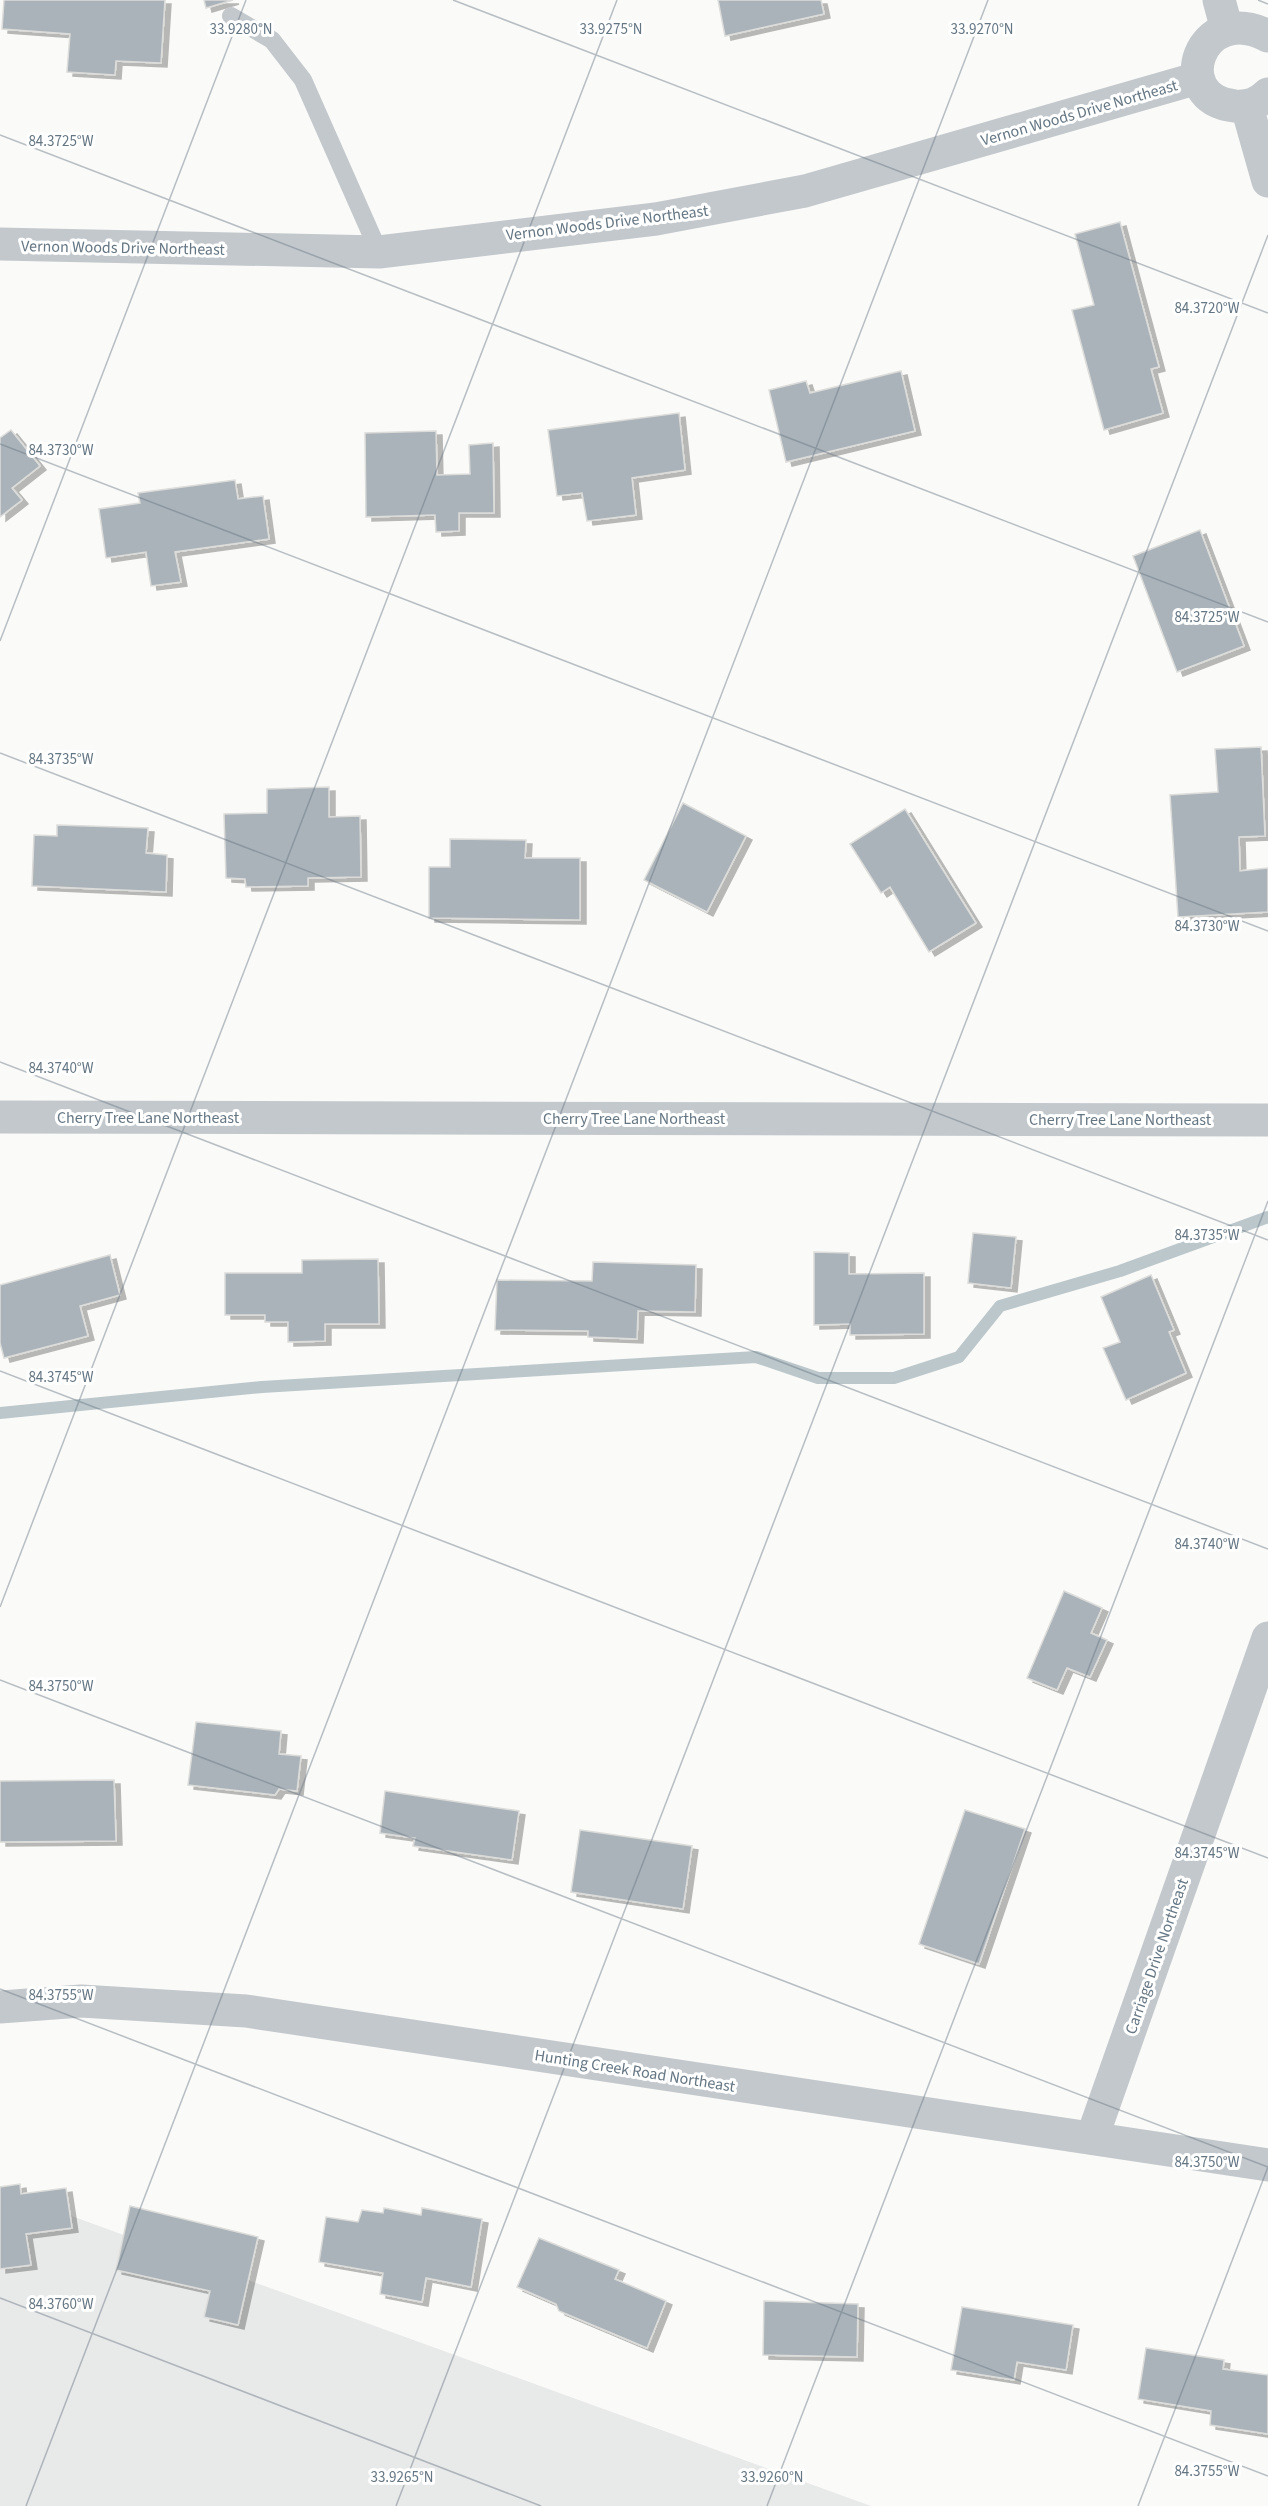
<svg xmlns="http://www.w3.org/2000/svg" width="1268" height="2506" viewBox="0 0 1268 2506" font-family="'Source Sans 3',sans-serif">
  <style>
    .built { fill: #e8e9e9 }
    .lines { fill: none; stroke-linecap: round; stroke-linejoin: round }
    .stream { stroke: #bbc7cb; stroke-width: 12 }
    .building { fill: #aab3b9; stroke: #dcdcda; stroke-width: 1.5; filter: url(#shadow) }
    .service { stroke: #c3c8cc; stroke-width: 18 }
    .minor { stroke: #c3c8cc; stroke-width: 33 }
    .ticks { fill: none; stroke: #657683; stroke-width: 1.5; stroke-opacity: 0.45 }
    .labels { text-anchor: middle; stroke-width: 6; stroke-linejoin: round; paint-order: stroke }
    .street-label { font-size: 16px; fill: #657683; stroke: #fff }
    .ticks-label { font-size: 15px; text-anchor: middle; fill: #657683; stroke: #fff; stroke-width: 6; stroke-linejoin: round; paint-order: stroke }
  </style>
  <defs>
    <filter id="shadow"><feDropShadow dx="6" dy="4" stdDeviation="0" flood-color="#0004"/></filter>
  </defs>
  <rect width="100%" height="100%" fill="#fafaf8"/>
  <path class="built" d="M0 2190 871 2506H0Z"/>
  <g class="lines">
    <path class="stream" d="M0 1413 262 1387 756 1357 818 1378H894L959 1357 1000 1306 1120 1271 1268 1217"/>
  </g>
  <g class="building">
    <path d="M4 0H165L161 63 116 61 115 75 67 72 70 34 2 29Z"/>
    <path d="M204 0H233L206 8Z"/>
    <path d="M718 0H821L824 14 725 36Z"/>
    <path d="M1120 222 1159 367 1151 369 1163 413 1104 430 1072 310 1094 305 1075 234Z"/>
    <path d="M901 371 915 431 786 462 769 390 806 381 810 393Z"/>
    <path d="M679 413 685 470 632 478 636 515 587 521 582 493 557 496 548 430Z"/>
    <path d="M11 430 40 466 12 488 22 500 0 517V438Z"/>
    <path d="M436 431 437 475 470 474 469 445 493 443 494 513H459V531L436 532 435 515 366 517 365 433Z"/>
    <path d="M235 480 238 499 263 496 269 539 175 552 181 582 151 586 146 552 106 558 99 509 140 503 138 493Z"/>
    <path d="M1200 530 1244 646 1177 672 1133 556Z"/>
    <path d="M1261 747 1265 836 1239 837 1240 871 1268 868V912L1178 917 1170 795 1218 792 1215 749Z"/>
    <path d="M329 787V817L360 816 361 877 308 878V886L246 887 245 879 226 878 224 814 267 813V789Z"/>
    <path d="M683 803 746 836 707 912 644 880Z"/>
    <path d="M905 809 976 923 929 952 890 887 881 893 850 844Z"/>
    <path d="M57 825 148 828 146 853 167 855 166 892 32 886 34 835 57 836Z"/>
    <path d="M450 839 526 840 525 858H580V920L429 918V867H450Z"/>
    <path d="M973 1233 1016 1237 1011 1288 968 1283Z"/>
    <path d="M814 1252 849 1253V1274L924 1273V1334L850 1335V1324L814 1325Z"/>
    <path d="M110 1255 120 1295 80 1306 88 1336 4 1358 0 1343V1285Z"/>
    <path d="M378 1259 379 1324H325V1341L288 1342V1322H265V1315H225V1273H302V1260Z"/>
    <path d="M593 1262 696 1265 695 1312 638 1311 637 1339 588 1337V1331L495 1330 497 1280 592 1281Z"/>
    <path d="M1151 1275 1174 1330 1169 1332 1186 1373 1126 1400 1103 1348 1120 1342 1101 1297Z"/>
    <path d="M1064 1591 1102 1608 1091 1633 1107 1640 1090 1677 1067 1668 1057 1690 1027 1678Z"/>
    <path d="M196 1722 281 1731 279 1754 301 1756 297 1791 279 1789 275 1795 188 1785Z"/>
    <path d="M114 1780 116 1841 0 1842V1781Z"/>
    <path d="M385 1791 519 1811 512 1860 413 1846 415 1838 380 1833Z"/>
    <path d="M965 1810 1025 1829 979 1964 919 1944Z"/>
    <path d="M580 1830 692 1846 683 1909 571 1892Z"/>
    <path d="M20 2184 21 2194 66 2188 72 2228 26 2234 31 2265 0 2269V2187Z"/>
    <path d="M130 2206 258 2237 238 2325 204 2317 210 2291 116 2270Z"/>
    <path d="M384 2208 421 2215 422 2208 482 2219 471 2287 426 2278 422 2302 380 2294 383 2273 319 2262 326 2217 358 2222 362 2210 383 2213Z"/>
    <path d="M539 2238 619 2270 615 2279 666 2301 647 2348 559 2311 556 2304 517 2287Z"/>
    <path d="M764 2301 858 2304 857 2357 763 2355Z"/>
    <path d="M962 2307 1073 2325 1066 2370 1017 2362 1014 2380 951 2370Z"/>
    <path d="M1146 2348 1224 2360 1223 2369 1268 2375V2434L1210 2425 1211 2411 1138 2399Z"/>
  </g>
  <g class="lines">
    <path class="service" d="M231 16 272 40 303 80 379 252"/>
    <g class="minor">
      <path d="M1219 0 1226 26"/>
      <path d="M1268 36C1199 0 1167 99 1235 106 1248 107 1258 104 1268 94"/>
      <path d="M1247 107 1268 181"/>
      <path d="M0 244 379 252 656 219 805 191 1198 78"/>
      <path d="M0 1117 1268 1120"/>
      <path d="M0 2007 81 2001 246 2011 1268 2165"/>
      <path d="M1092 2138 1268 1638"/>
    </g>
  </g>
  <path class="ticks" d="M453 0 1268 313M1258 0 1268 4M0 135 1268 622M0 444 1268 931M0 641 246 0M0 753 1268 1240M0 1062 1268 1549M0 1371 1268 1858M0 1607 617 0M0 1680 1268 2167M0 1989 1268 2476M0 2298 541 2506M26 2506 988 0M396 2506 1268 235M767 2506 1268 1201M1138 2506 1268 2167"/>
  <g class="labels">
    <g class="street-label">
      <text transform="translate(1079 112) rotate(-16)" y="6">Vernon Woods Drive Northeast</text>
      <text transform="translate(607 222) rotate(-7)" y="6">Vernon Woods Drive Northeast</text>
      <text transform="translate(123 247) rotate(1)" y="6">Vernon Woods Drive Northeast</text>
      <text x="148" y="1123">Cherry Tree Lane Northeast</text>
      <text x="634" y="1124">Cherry Tree Lane Northeast</text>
      <text x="1120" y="1125">Cherry Tree Lane Northeast</text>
      <text transform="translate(1156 1956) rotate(-71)" y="6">Carriage Drive Northeast</text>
      <text transform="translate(635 2070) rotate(9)" y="6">Hunting Creek Road Northeast</text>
    </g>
  </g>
  <g class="ticks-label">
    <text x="611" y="34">33.9275°N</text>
    <text x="241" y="34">33.9280°N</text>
    <text x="982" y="34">33.9270°N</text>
    <text x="61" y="146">84.3725°W</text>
    <text x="1207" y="313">84.3720°W</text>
    <text x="61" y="455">84.3730°W</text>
    <text x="1207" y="622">84.3725°W</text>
    <text x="61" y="764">84.3735°W</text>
    <text x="1207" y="931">84.3730°W</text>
    <text x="61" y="1073">84.3740°W</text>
    <text x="1207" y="1240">84.3735°W</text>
    <text x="61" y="1382">84.3745°W</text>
    <text x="1207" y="1549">84.3740°W</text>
    <text x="61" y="1691">84.3750°W</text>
    <text x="1207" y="1858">84.3745°W</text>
    <text x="61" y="2000">84.3755°W</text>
    <text x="1207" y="2167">84.3750°W</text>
    <text x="61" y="2309">84.3760°W</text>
    <text x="1207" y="2476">84.3755°W</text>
    <text x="402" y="2482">33.9265°N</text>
    <text x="772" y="2482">33.9260°N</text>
  </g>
</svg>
